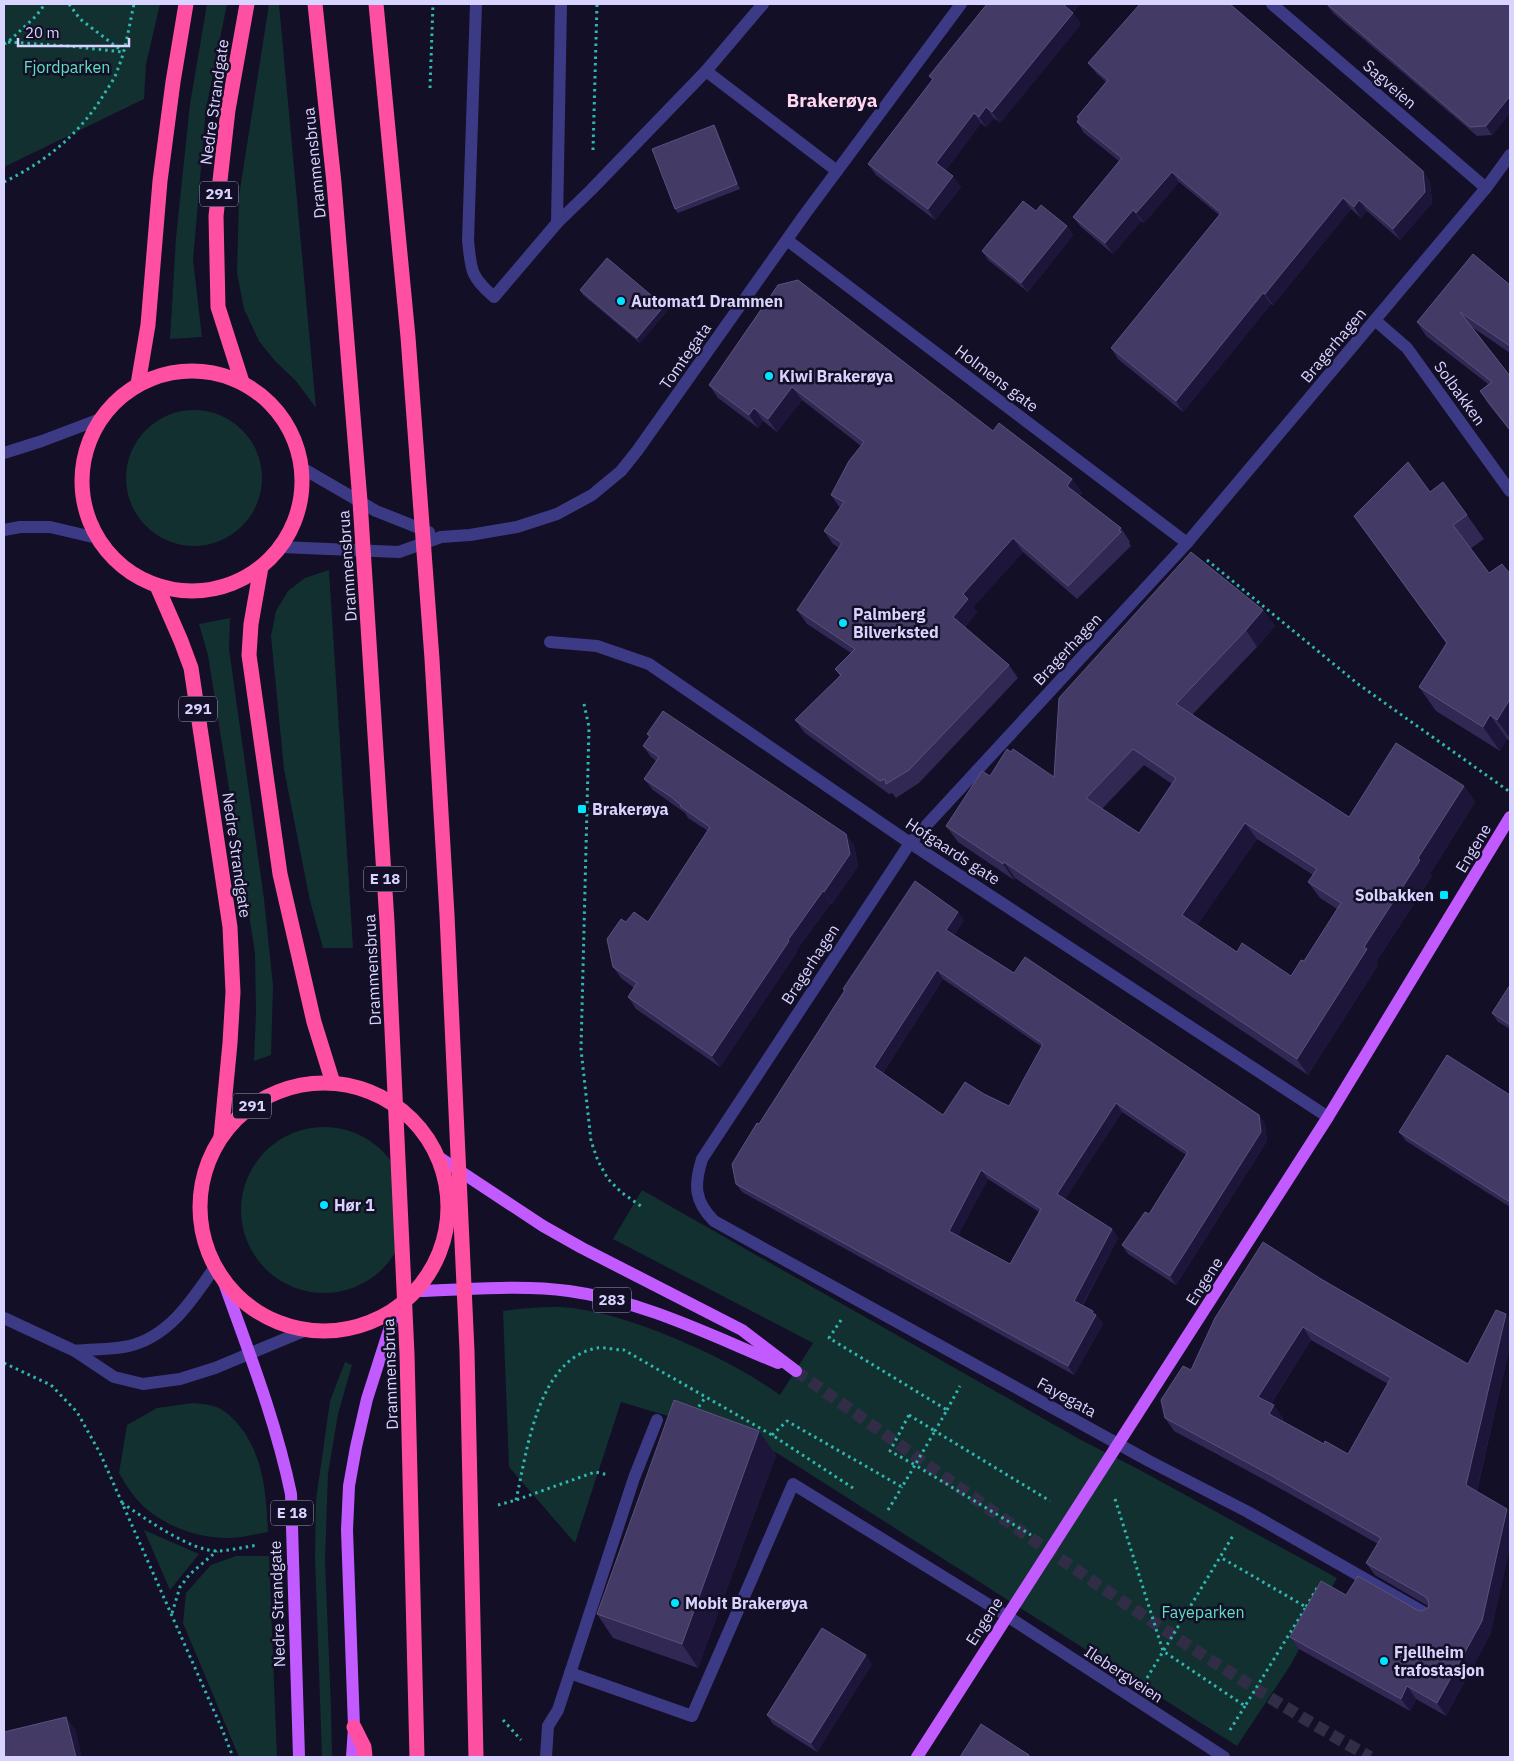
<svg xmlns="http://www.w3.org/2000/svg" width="1514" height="1761" viewBox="0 0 1514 1761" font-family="'IBM Plex Sans',sans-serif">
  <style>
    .green { fill: #12302f }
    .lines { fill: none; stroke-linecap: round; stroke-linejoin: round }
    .major-tunnel { stroke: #312d47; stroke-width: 12; stroke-dasharray: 12 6; stroke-linecap: butt }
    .path { stroke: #2fb8b0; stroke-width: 3; stroke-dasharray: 2.5 4; stroke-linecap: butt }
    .minor { stroke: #3d3a85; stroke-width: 12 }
    .major { stroke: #c25bff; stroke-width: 12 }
    .highway { stroke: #ff4fa3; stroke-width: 15 }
    .highway-bridge { stroke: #ff4fa3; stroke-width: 15 }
    .wall { fill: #312854; fill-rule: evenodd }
    .shaded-wall { fill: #1d163a }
    .building { fill: #433a66; stroke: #5a527e; fill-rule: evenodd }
    .poi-dot { fill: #00e5ff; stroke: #130f26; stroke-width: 2 }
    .labels { text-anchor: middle; stroke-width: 5; stroke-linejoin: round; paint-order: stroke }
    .shield { fill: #130f26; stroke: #9e99be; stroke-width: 1 }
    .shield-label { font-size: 15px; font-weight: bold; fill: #d9d4ff }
    .park-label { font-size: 16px; fill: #5fe0c0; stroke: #130f26 }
    .street-label { font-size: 16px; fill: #d9d4ff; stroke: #130f26 }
    .poi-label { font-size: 16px; font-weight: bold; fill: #d9d4ff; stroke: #130f26; text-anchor: start }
    .quarter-label { font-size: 19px; font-weight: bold; fill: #ffd6f0; stroke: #130f26 }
  </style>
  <rect width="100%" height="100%" fill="#130f26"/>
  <g class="green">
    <path d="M4 4H160L146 64 144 99 4 167Z"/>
    <path d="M207 4H227L206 109 193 260 202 337 170 339 176 238 190 104Z"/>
    <path d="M269 4H279L316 408 296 381 275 361 259 341 244 309 237 273 239 196Z"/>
    <circle cx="194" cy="478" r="68"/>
    <path d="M329 570 353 948H323L310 901 284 769 271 636 276 611 288 591 305 578Z"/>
    <path d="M230 618 229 649 264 899 273 986 271 1055 254 1061 256 1012 255 953 208 655 199 624Z"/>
    <circle cx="324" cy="1210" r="83"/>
    <path d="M642 1190 1081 1440 1138 1469 1337 1578 1290 1666 1237 1746 777 1453 678 1419 621 1402 575 1543 509 1467 503 1311C526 1308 555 1305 579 1309 606 1313 633 1322 659 1332 704 1350 740 1367 780 1395L813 1343 613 1239Z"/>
    <path d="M345 1362 352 1365 338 1414 328 1474 325 1560 331 1707 332 1757H322L315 1557 316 1500 330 1401Z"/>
    <path d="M193 1403C200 1404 206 1404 213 1406 222 1408 231 1416 237 1423 264 1454 266 1493 268 1532 256 1534 242 1538 230 1538 196 1539 155 1523 134 1496 128 1489 124 1481 119 1473L127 1425 157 1408Z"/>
    <path d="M144 1530 199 1554 170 1590Z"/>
    <path d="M236 1556H269L277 1757H239L183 1623 186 1593 211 1565Z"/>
  </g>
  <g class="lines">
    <path class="major-tunnel" d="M796 1371C984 1504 1169 1643 1370 1757"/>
    <g class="path">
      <path d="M69 4 80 19 122 51"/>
      <path d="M8 42 68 46 123 52"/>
      <path d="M4 44 8 42 36 16 45 4"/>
      <path d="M430 88 433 4"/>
      <path d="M593 150 597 4"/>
      <path d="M4 182C47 161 81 133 106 91 110 85 115 78 117 71 126 50 129 26 134 4"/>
      <path d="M1207 560 1358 684 1510 792"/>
      <path d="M584 704 589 727 581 1049 591 1141 598 1161 608 1179 621 1192 642 1207"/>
      <path d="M841 1320 829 1338 947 1410 935 1431 1050 1501"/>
      <path d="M4 1363 51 1385 77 1412 100 1453 222 1729 233 1757"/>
      <path d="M947 1410 960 1386"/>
      <path d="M695 1412 705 1398"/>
      <path d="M909 1415 935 1431 915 1465 890 1451Z"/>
      <path d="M772 1435 787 1421 902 1487 915 1465 1031 1535"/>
      <path d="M1115 1499 1163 1651 1245 1706 1306 1607 1220 1557"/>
      <path d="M516 1500C527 1452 537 1359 597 1348 605 1347 616 1350 624 1350L772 1435 853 1488"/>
      <path d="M122 1503C145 1518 191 1552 219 1551 232 1550 245 1547 258 1545"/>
      <path d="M498 1505 516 1500 595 1472 609 1475"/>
      <path d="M888 1510 902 1487"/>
      <path d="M1306 1607 1317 1588"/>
      <path d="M172 1613 180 1587 190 1574 217 1551"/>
      <path d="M1147 1678 1234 1534"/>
      <path d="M503 1720 521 1740"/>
      <path d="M1230 1730 1245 1706"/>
    </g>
    <g class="minor">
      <path d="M476 4 468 240C471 270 470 276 494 297L557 223 591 190 706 71 763 4"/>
      <path d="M1272 4 1486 188"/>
      <path d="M706 71 837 171"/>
      <path d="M557 223 561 4"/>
      <path d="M787 240 1187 543"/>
      <path d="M1376 321 1407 348 1510 491"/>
      <path d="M4 453 42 441 100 419"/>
      <path d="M302 468 376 511 429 532"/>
      <path d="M4 530 20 527H50L97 538"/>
      <path d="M281 547 399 552 441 537 470 535 517 527 557 514 592 495 621 471 637 451 805 214 961 4"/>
      <path d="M550 642 597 646 649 664 910 843 1328 1117"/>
      <path d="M4 1318 75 1351 114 1377 143 1384 180 1379 215 1368 304 1331"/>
      <path d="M75 1351C92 1349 112 1350 129 1346 170 1336 192 1300 215 1267"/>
      <path d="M1430 1616 1248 1512 1149 1461 714 1221C694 1201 694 1185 702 1159L910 843 1187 543 1486 188 1510 155"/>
      <path d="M570 1673 692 1716 793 1484 1007 1616 1224 1757"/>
      <path d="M546 1757 548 1726 558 1710 634 1478 657 1420"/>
    </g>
    <g class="major">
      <path d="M437 1156 543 1226 582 1248 742 1330 796 1371"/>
      <path d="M223 1280C248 1350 276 1421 291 1494L299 1757"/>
      <path d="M416 1291C466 1290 519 1284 569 1291 643 1301 710 1335 778 1363"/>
      <path d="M352 1757 354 1727 347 1530 349 1486 356 1447 367 1399 396 1308"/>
      <path d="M917 1757 1328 1117 1510 817"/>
    </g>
    <g class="highway">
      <circle cx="192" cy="481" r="110"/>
      <path d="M242 382 218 307 216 216 228 110 247 4"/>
      <path d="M138 384 148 325 160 181 173 82 186 4"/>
      <path d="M261 567 251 624 249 655 280 874 314 1022 333 1083"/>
      <path d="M157 586 181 641 191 668 230 927 233 992 230 1043 221 1137"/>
      <circle cx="324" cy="1207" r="124"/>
      <path d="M354 1727 364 1747 365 1757"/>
    </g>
    <g class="highway-bridge">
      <path d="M315 4 334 183 360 501 387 922 407 1354 417 1757"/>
      <path d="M376 4 408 337 432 659 447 915 467 1351 476 1757"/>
    </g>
  </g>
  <g class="wall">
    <path d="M1326 4H1510V113L1492 135 1477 136 1333 13Z"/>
    <path d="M1073 13 1081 24 1000 123 994 118 986 127 981 123 946 170 961 187 935 220 876 175 868 164 932 80 929 76Z"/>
    <path d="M1088 63 1423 171 1430 182 1432 203 1400 240 1367 211 1361 218 1351 209 1273 305 1271 304 1183 412 1118 359 1111 348 1219 215 1179 182 1144 223 1141 221 1113 254 1081 227 1073 217 1119 161 1084 133 1077 122 1079 119 1077 117 1106 82 1096 73Z"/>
    <path d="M714 125 717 130 740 189 678 213 675 209Z"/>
    <path d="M1067 226 1073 235 1028 292 988 260 982 251Z"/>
    <path d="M778 285 993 431 1072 479 1082 493 1079 496 1121 528 1130 542 1129 543 1131 546 1077 599 1023 552 973 607 977 612 965 627 1009 665 1018 678 919 783 896 798 892 793 889 794 805 733 795 720 840 676 835 669 851 653 807 624 797 610 839 548 833 544 824 531 840 508 831 495 861 446 802 400 777 432 763 421 758 428 718 398 709 385Z"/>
    <path d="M1510 285V353L1472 327 1510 376V431L1489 405 1480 391 1488 384 1426 336 1417 322Z"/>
    <path d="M580 290 667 311 640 343 583 295Z"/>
    <path d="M1430 492 1467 515 1484 539 1470 549 1489 573 1510 574V741L1507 739 1500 751 1436 711 1419 687 1446 643 1354 516Z"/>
    <path d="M1263 610 1275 626 1257 647 1192 715 1349 817 1464 786 1475 802 1430 874 1432 876 1376 962 1378 965 1308 1075 1015 878 1014 880 958 842 946 826 990 776 1054 777ZM1144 765 1172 784 1139 833 1102 809ZM1257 839 1313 875 1308 882 1320 898 1337 909 1304 961 1291 976 1237 952 1197 925Z"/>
    <path d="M647 734 854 845 858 866 832 904 831 903 796 951 797 952 720 1067 636 1009 628 997 634 988 621 978 613 967 626 922H648L708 831 688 818 685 813 678 808 653 790 644 779 656 761 651 757 643 746 649 737Z"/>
    <path d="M964 920 954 935 1014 973 1259 1115 1265 1124 1267 1141 1176 1285 1128 1254 1122 1245 1149 1214 1186 1155 1122 1112 1065 1199 1112 1229 1118 1238 1083 1305 1093 1311 1103 1324 1074 1375 742 1192 736 1184 759 1124 844 991 843 989ZM943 979 1042 1047 1009 1106 984 1094 943 1115 883 1073ZM988 1179 1039 1212 1010 1264 958 1235Z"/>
    <path d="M1510 985V1029L1498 1022 1492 1013Z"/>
    <path d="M1510 1095V1207L1406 1141 1399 1132Z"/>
    <path d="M1321 1279 1468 1364 1506 1314 1510 1320V1345L1477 1491 1491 1633 1446 1716 1416 1699 1410 1711 1299 1649 1290 1637 1346 1595 1422 1611 1428 1608V1606L1375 1575 1366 1563 1378 1544 1283 1490 1174 1431 1165 1418 1191 1370ZM1311 1340 1388 1384 1348 1454 1324 1444 1282 1420 1283 1418 1271 1404Z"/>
    <path d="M776 1455 698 1668 613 1638 597 1614Z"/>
    <path d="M872 1664 817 1752 773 1724 767 1715Z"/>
  </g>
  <g class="shaded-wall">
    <path d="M1065 4H1081L1073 13 1081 24 1000 123 992 112Z"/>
    <path d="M1510 96V113L1492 135 1486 126Z"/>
    <path d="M986 107 994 118 986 127 979 117Z"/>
    <path d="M974 113 981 123 944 173 936 163Z"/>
    <path d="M714 125 717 130 740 189 737 184Z"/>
    <path d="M1423 171 1430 182 1432 203 1400 240 1393 229Z"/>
    <path d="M1172 172 1179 182 1144 223 1136 213Z"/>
    <path d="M953 176 961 187 935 220 928 209Z"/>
    <path d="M1343 198 1351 209 1273 305 1265 294Z"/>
    <path d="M1359 200 1367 211 1361 218 1354 207Z"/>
    <path d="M1133 210 1141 221 1113 254 1105 243Z"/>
    <path d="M1067 226 1073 235 1028 292 1021 283Z"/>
    <path d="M1263 293 1271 304 1183 412 1176 401Z"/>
    <path d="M664 306 667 311 640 343 637 338Z"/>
    <path d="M792 387 802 400 777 432 768 419Z"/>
    <path d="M754 408 763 421 758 428 749 415Z"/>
    <path d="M1072 479 1082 493 1076 499 1067 486Z"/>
    <path d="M1013 538 1023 552 973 607 977 612 962 630 953 617 963 594Z"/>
    <path d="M1263 610 1275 626 1257 647 1246 630Z"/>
    <path d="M1510 699V738L1497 720Z"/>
    <path d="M1490 715 1507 739 1500 751 1483 727Z"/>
    <path d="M1464 786 1475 802 1430 874 1432 876 1376 962 1378 965 1308 1075 1297 1059 1418 858Z"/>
    <path d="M1245 823 1257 839 1193 931 1182 915Z"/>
    <path d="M846 834 854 845 858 866 832 904 824 892Z"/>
    <path d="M1004 862 1015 878 1014 880 1003 864Z"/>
    <path d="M823 891 831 903 796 951 797 952 720 1067 712 1056 788 940Z"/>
    <path d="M958 912 964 920 952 938 946 930Z"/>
    <path d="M937 970 943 979 881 1076 874 1067Z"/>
    <path d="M1116 1103 1122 1112 1063 1202 1057 1194Z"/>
    <path d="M1259 1115 1265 1124 1267 1141 1176 1285 1170 1276Z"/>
    <path d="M981 1170 988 1179 956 1240 949 1231Z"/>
    <path d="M1112 1229 1118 1238 1080 1309 1074 1301Z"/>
    <path d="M1093 1311 1103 1324 1074 1375 1068 1366Z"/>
    <path d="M1506 1314 1510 1320V1345L1475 1498 1466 1485Z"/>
    <path d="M1303 1327 1311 1340 1267 1410 1258 1397Z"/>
    <path d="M1274 1405 1283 1418 1278 1426 1269 1414Z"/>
    <path d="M759 1431 776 1455 698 1668 682 1644Z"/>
    <path d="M1507 1509 1510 1513V1548L1491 1633 1446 1716 1437 1703Z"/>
    <path d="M866 1655 872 1664 817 1752 811 1743Z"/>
    <path d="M1407 1686 1416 1699 1410 1711 1401 1699Z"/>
    <path d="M66 1717 76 1730 82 1757H76Z"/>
  </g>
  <g class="building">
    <path d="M987 4H1065L1064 5 1073 13 992 112 986 107 979 117 974 113 936 163 953 176 928 209 868 164 933 79 929 76Z"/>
    <path d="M1140 4H1230L1423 171 1425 192 1393 229 1359 200 1354 207 1343 198 1265 294 1263 293 1176 401 1111 348 1221 213 1172 172 1136 213 1133 210 1105 243 1073 217 1122 158 1077 122 1079 118 1077 117 1108 80 1088 63Z"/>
    <path d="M1327 4H1510V96L1486 126 1470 127Z"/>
    <path d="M714 125 737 184 675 209 652 149Z"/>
    <path d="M1023 201 1036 211 1041 205 1067 226 1021 283 982 251Z"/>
    <path d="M1473 254 1510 285V346L1460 312 1510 376V430L1480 391 1492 382 1417 322Z"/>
    <path d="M607 258 664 306 637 338 580 290Z"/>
    <path d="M798 280 993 431 999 423 1072 479 1067 486 1121 528 1119 530 1121 532 1068 586 1013 538 963 594 968 599 953 617 1009 665 909 770 886 784 885 779 880 781 795 720 841 675 835 669 855 649 797 610 842 543 824 531 844 502 831 495 849 461 864 442 792 387 768 419 754 408 749 415 709 385 778 285Z"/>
    <path d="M1408 462 1430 492 1443 482 1467 515 1453 525 1489 573 1502 564 1510 574V699L1497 720 1490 715 1483 727 1419 687 1447 643 1354 516Z"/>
    <path d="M1191 552 1263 610 1246 630 1176 704 1349 817 1396 743 1464 786 1418 858 1420 860 1364 947 1367 949 1297 1059 1004 862 1003 864 946 826 982 771 990 776 1007 749 1011 752 1013 749 1054 777 1059 698ZM1133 749 1176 778 1139 833 1086 798ZM1245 823 1317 869 1308 882 1341 903 1304 961 1301 960 1291 976 1242 943 1237 952 1182 915Z"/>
    <path d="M663 711 846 834 850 854 824 892 823 891 788 940 789 941 712 1056 628 997 637 983 613 967 607 939 621 919 626 922 634 912 648 922 710 827 680 806 681 805 670 796 644 779 659 757 643 746 650 736 647 734Z"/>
    <path d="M915 881 958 912 946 930 1014 973 1025 957 1259 1115 1261 1132 1170 1276 1122 1245 1145 1212 1149 1214 1188 1152 1116 1103 1057 1194 1112 1229 1074 1301 1093 1311 1092 1313 1096 1315 1068 1366 736 1184 732 1164 757 1123 759 1124 845 990 843 989ZM937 970 1043 1044 1009 1106 984 1094 965 1082 943 1115 874 1067ZM981 1170 1041 1209 1010 1264 949 1231Z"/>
    <path d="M1510 985V1025L1492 1013Z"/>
    <path d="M1447 1055 1510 1095V1202L1399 1132Z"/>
    <path d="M1263 1242 1321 1279 1468 1364 1496 1310 1506 1314 1466 1485 1507 1509 1482 1621 1437 1703 1407 1686 1401 1699 1290 1637 1321 1581 1346 1595 1358 1576 1417 1610 1422 1611 1428 1608 1429 1603 1426 1597 1366 1563 1381 1538 1274 1477 1165 1418 1161 1400 1183 1366 1191 1370 1215 1318ZM1303 1327 1391 1378 1348 1454 1325 1441 1324 1444 1269 1414 1274 1405 1258 1397Z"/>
    <path d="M674 1400 759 1431 682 1644 597 1614Z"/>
    <path d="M822 1628 866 1655 811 1743 767 1715Z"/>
    <path d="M66 1717 76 1757H4V1732Z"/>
    <path d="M981 1724 1029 1755 1028 1757H960Z"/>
  </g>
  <g class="poi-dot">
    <circle cx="621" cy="301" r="5"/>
    <circle cx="769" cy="376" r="5"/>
    <circle cx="843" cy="623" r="5"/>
    <rect x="577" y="804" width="10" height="10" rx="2.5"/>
    <rect x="1439" y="890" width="10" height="10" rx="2.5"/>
    <circle cx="324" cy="1205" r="5"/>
    <circle cx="675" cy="1603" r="5"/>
    <circle cx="1384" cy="1661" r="5"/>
  </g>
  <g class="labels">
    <g class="shield">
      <rect x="200" y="181.5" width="38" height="25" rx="4"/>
      <rect x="179" y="696.5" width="38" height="25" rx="4"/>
      <rect x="364" y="866.5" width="42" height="25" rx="4"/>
      <rect x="233" y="1093.5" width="38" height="25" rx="4"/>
      <rect x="593" y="1287.5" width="38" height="25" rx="4"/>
      <rect x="271" y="1500.5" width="42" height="25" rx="4"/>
    </g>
    <g class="shield-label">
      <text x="219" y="199">291</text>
      <text x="198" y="714">291</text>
      <text x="385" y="884">E 18</text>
      <text x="252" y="1111">291</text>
      <text x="612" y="1305">283</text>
      <text x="292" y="1518">E 18</text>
    </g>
    <g class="park-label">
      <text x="67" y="73">Fjordparken</text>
      <text x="1203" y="1618">Fayeparken</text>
    </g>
    <g class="street-label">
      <text transform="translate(1390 84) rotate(41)" y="6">Sagveien</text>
      <text transform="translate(214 102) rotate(-82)" y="6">Nedre Strandgate</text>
      <text transform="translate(314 163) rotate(-96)" y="6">Drammensbrua</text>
      <text transform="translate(1333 345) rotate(-50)" y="6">Bragerhagen</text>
      <text transform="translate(685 356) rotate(-55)" y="6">Tomtegata</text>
      <text transform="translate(997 378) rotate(37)" y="6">Holmens gate</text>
      <text transform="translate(1460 393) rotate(54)" y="6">Solbakken</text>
      <text transform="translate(347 566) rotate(-94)" y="6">Drammensbrua</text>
      <text transform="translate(1067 649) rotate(-47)" y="6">Bragerhagen</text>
      <text transform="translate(1473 848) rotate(-59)" y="6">Engene</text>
      <text transform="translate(953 851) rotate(33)" y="6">Hofgaards gate</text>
      <text transform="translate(237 855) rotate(82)" y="6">Nedre Strandgate</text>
      <text transform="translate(810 964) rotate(-57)" y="6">Bragerhagen</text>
      <text transform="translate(372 970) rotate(-93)" y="6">Drammensbrua</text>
      <text transform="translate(1204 1281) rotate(-57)" y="6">Engene</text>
      <text transform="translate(390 1374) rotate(-92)" y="6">Drammensbrua</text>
      <text transform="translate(1067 1397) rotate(29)" y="6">Fayegata</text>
      <text transform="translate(277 1604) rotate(-92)" y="6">Nedre Strandgate</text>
      <text transform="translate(984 1621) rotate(-57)" y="6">Engene</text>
      <text transform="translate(1124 1674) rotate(33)" y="6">Ilebergveien</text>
    </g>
    <g class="poi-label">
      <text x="631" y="307">Automat1 Drammen</text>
      <text x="779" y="382">Kiwi Brakerøya</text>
      <text x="853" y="620">Palmberg<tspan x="853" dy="18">Bilverksted</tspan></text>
      <text x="592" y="815">Brakerøya</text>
      <text x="1434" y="901" text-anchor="end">Solbakken</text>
      <text x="334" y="1211">Hør 1</text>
      <text x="685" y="1609">Mobit Brakerøya</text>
      <text x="1394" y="1658">Fjellheim<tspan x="1394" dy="18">trafostasjon</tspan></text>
    </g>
    <g class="quarter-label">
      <text x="832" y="107">Brakerøya</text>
    </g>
  </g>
  <rect width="1514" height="1761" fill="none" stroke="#d9d4ff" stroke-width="10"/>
  <path d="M18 38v8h111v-8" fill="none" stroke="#d9d4ff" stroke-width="2.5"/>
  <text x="25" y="38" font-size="15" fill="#d9d4ff" stroke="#130f26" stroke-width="4" paint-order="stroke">20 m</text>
</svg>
